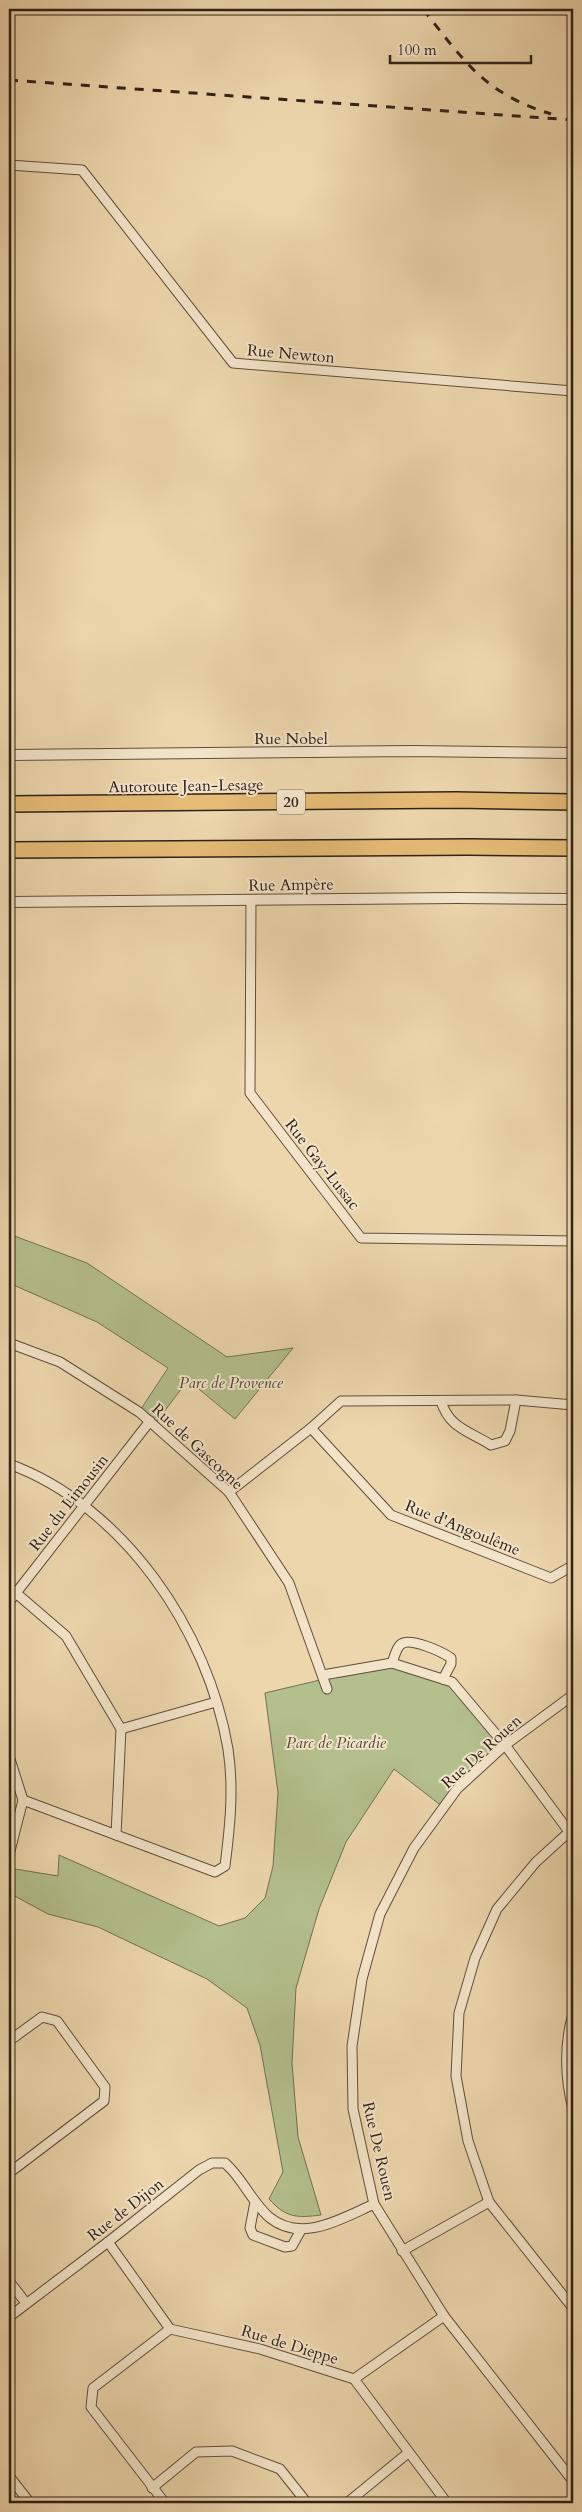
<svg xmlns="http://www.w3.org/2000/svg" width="582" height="2512" viewBox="0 0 582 2512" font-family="Cardo,serif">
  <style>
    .green { fill: #b3bf8d; stroke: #717054 }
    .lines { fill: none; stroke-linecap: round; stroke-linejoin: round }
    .minor-casing { stroke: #5e4e3e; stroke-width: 11 }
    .tertiary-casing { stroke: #5e4e3e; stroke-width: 12 }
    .motorway-casing { stroke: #2f211a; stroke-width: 18 }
    .minor { stroke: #f3e4c9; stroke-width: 9 }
    .tertiary { stroke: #f3e4c9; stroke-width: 10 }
    .motorway { stroke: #e6bb76; stroke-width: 15 }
    .rail { stroke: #2f211a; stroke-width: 3; stroke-dasharray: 9 9; stroke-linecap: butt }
    .labels { text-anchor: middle; stroke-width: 4; stroke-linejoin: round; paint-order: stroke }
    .shield { fill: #f3e4c9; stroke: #6a5c4e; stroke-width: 1 }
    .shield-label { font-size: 15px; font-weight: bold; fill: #2f211a }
    .street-label { font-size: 16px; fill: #2f211a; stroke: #f3e4c9 }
    .park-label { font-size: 16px; font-style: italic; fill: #504837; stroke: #f3e4c9 }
  </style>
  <rect width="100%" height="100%" fill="#edd6ac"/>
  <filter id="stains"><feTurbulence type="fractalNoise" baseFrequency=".004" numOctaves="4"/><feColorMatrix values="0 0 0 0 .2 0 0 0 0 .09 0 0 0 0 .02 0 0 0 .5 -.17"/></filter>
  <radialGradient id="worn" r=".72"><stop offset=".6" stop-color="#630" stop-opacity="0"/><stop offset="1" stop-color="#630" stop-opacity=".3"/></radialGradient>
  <g class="green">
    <path d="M9 1234 87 1263 227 1357 293 1348 235 1419 188 1380 154 1425 139 1412 168 1368 97 1322 9 1283Z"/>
    <path d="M392 1663 452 1682 505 1745 443 1807 394 1769 346 1842 319 1909 296 1988 292 2063 298 2137 321 2215C297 2218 286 2218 269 2199L283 2172 260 2045 247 2008 207 1979 98 1927 48 1914 9 1893V1868L58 1876 59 1855 219 1926 245 1918 265 1898 273 1866 278 1793 265 1693Z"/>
  </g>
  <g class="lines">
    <defs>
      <g id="minor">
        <path d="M9 165 82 170 233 363 573 391"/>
        <path d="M251 900 250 1093 361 1238 573 1241"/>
        <path d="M9 1343 60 1362 139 1412 229 1492 289 1583 327 1689"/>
        <path d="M441 1401C449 1428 469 1431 491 1445L505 1441 510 1431 516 1400"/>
        <path d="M311 1428 391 1515 551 1578 572 1566 573 1562"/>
        <path d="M9 1464C124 1506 208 1631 228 1749 234 1789 230 1826 225 1866L215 1872 23 1800"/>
        <path d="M229 1492 311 1428 341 1401 516 1400 573 1405"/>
        <path d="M9 1587 66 1636 121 1729 116 1835"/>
        <path d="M9 1602 150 1421"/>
        <path d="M392 1663C394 1658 396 1649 400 1645 409 1636 442 1652 451 1658V1664L443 1679"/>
        <path d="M323 1675 392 1663 452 1682 505 1745 573 1837"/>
        <path d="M573 1695 505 1745 457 1789 414 1848 380 1914 362 1979 352 2046 353 2109 374 2204 444 2316 573 2481"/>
        <path d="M121 1729 216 1702"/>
        <path d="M9 1756 23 1800 9 1855"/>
        <path d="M569 1832 536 1862 497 1909 475 1958 459 2013 456 2076 468 2141 489 2202 573 2308"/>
        <path d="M573 2014C564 2044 565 2079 573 2109"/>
        <path d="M9 2041 42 2017 57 2021 105 2087 104 2101 9 2173"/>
        <path d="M255 2202 250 2228 253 2235 285 2247 292 2246 301 2230"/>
        <path d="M108 2242 170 2329 260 2349 354 2379 447 2503"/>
        <path d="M402 2251 489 2202"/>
        <path d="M9 2281 26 2303"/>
        <path d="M9 2317 108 2242 199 2170 212 2163H225L231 2169C245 2184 254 2204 269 2217 301 2244 343 2218 374 2204"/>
        <path d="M354 2379 444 2316"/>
        <path d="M9 2476 30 2503"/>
        <path d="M152 2488 196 2452 232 2451 280 2469 307 2503"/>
        <path d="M165 2503 91 2407 93 2388 170 2329"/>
        <path d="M347 2503 408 2453"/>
      </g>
      <g id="tertiary">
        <path d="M9 755 412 751 573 753"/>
        <path d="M9 902 457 898 573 899"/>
      </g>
      <g id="motorway">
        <path d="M9 804 456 800 573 802"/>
        <path d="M9 850 468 847 573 848"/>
      </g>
    </defs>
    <use href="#minor" class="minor-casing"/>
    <use href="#tertiary" class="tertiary-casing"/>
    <use href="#motorway" class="motorway-casing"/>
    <use href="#minor" class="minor"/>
    <use href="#tertiary" class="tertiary"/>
    <use href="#motorway" class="motorway"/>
    <g class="rail">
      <path d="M423 9C464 61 485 94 551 114"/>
      <path d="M9 80 573 120"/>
    </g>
  </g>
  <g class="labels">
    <rect class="shield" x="277" y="789.5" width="28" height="25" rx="4"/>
    <g class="shield-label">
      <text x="291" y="807">20</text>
    </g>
    <g class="street-label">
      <text transform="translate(291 353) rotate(5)" y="6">Rue Newton</text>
      <text x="291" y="744">Rue Nobel</text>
      <text transform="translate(186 785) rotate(-1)" y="6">Autoroute Jean-Lesage</text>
      <text transform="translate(291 884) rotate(-1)" y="6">Rue Ampère</text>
      <text transform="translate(323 1164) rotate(52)" y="6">Rue Gay-Lussac</text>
      <text transform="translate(198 1446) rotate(43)" y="6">Rue de Gascogne</text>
      <text transform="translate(68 1502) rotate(-52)" y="6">Rue du Limousin</text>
      <text transform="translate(463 1527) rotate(22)" y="6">Rue d'Angoulême</text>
      <text transform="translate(481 1751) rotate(-42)" y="6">Rue De Rouen</text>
      <text transform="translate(380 2151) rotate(77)" y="6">Rue De Rouen</text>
      <text transform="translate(125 2209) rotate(-38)" y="6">Rue de Dijon</text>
      <text transform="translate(290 2344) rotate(17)" y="6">Rue de Dieppe</text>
    </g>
    <g class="park-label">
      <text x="231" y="1388">Parc de Provence</text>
      <text x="336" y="1748">Parc de Picardie</text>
    </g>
  </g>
  <rect width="582" height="2512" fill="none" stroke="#edd6ac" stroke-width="30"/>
  <rect x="10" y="10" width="562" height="2492" fill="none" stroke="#2f211a" stroke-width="2.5"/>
  <rect x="15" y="15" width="552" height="2482" fill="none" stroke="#2f211a"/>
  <path d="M390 55v8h141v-8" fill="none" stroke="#2f211a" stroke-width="2.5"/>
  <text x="397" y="55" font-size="15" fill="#2f211a" stroke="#f3e4c9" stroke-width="4" paint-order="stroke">100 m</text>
  <rect width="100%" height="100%" filter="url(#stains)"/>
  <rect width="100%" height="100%" fill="url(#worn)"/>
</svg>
